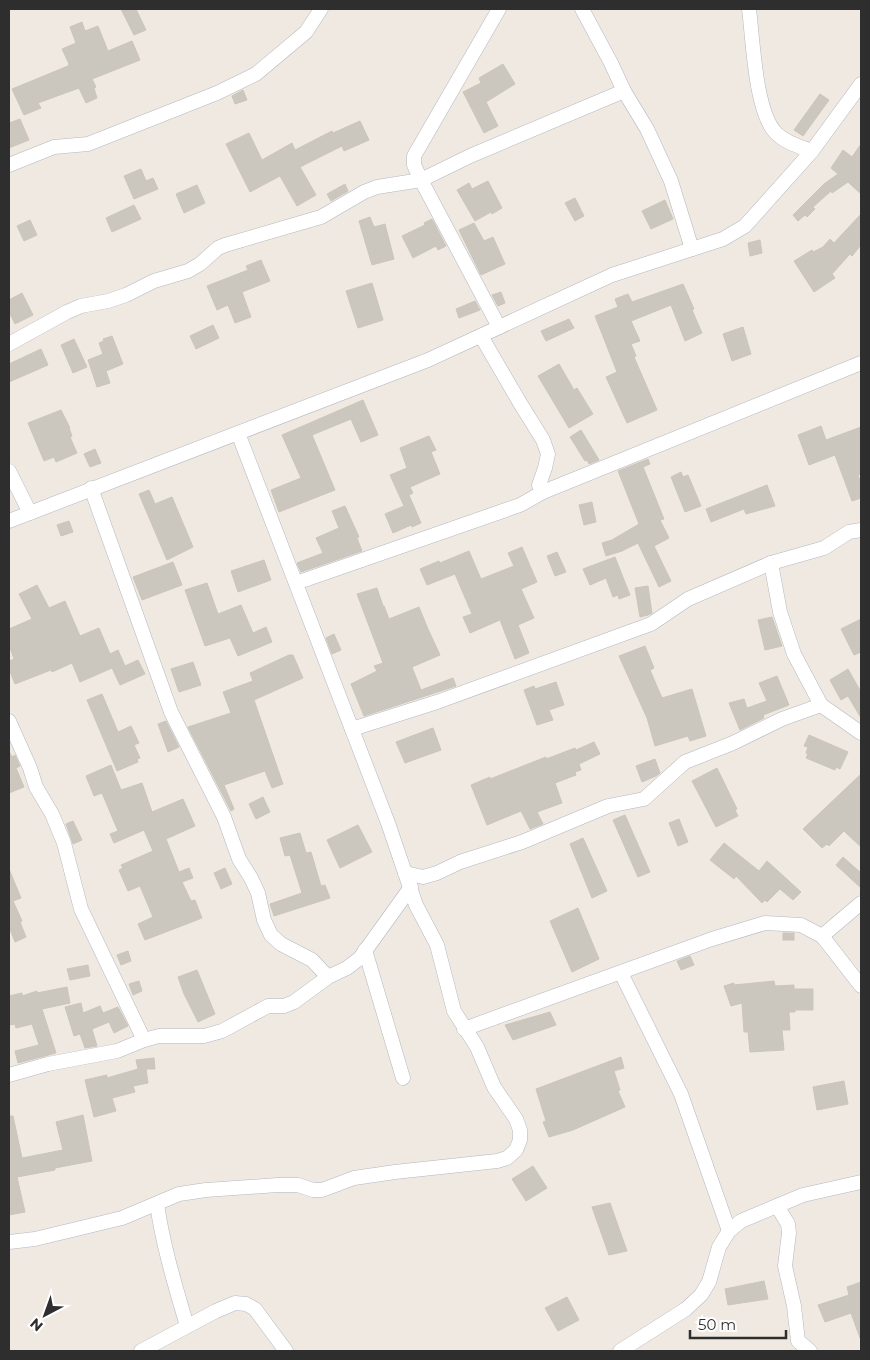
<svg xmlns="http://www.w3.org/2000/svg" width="870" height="1360" viewBox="0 0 870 1360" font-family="Montserrat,sans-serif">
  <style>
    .building { fill: #cbc7bf; stroke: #cbc5ba }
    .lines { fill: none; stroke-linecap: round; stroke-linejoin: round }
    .minor-casing { stroke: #b4b7c1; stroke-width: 15 }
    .minor { stroke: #fff; stroke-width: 14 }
  </style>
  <rect width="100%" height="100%" fill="#efe9e1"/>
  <g class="building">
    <path d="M121 9H136L146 30 134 35Z"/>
    <path d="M82 22 85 31 98 26 108 51 132 41 140 60 92 79 96 87 94 88 97 98 86 103 79 88 38 103 41 108 24 115 12 89 68 66 69 64 62 49 76 43 70 27Z"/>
    <path d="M503 64 515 84 486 102 498 126 484 133 463 92 481 83 479 78Z"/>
    <path d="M243 90 247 100 235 104 232 96Z"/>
    <path d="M820 94 829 100 803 136 794 130Z"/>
    <path d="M20 119 29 140 9 148V123Z"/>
    <path d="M360 121 369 140 344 151 342 146 300 167 316 195 297 206 280 176 250 192 226 144 249 133 262 160 292 143 295 150 332 131 333 133Z"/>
    <path d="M861 144V194L848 182 832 193 831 191 813 207 815 209 807 217 805 215 798 221 793 215 824 184 838 174 831 168 843 150 852 157Z"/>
    <path d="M141 169 146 181 153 178 158 189 134 199 124 176Z"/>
    <path d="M488 181 502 208 492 214 491 212 475 221 457 190 469 183 472 189Z"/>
    <path d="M345 184 348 191 331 201 327 194Z"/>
    <path d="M197 185 205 203 184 213 176 194Z"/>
    <path d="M575 198 584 216 575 221 565 203Z"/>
    <path d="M665 200 673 219 651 229 642 211Z"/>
    <path d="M134 205 141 219 112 232 106 218Z"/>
    <path d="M861 214V245L852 256 850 254 832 274 835 278 814 292 794 261 812 250 813 252 823 247 830 239 834 243Z"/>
    <path d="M370 217 374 227 385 224 394 259 372 265 359 221Z"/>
    <path d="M432 219 446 246 438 250 436 246 413 258 402 236 425 225 424 223Z"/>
    <path d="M30 220 37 235 24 241 17 226Z"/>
    <path d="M474 223 484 241 493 237 505 264 481 275 459 230Z"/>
    <path d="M760 240 762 253 750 256 748 243Z"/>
    <path d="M261 260 270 281 242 292 251 317 235 323 228 305 217 310 207 286 248 270 246 266Z"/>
    <path d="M372 283 383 320 358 328 346 291Z"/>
    <path d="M683 284 694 309 692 310 702 333 685 341 671 305 631 321 640 341 631 344 636 356 634 357 657 410 627 423 606 377 617 372 595 316 618 307 615 299 628 294 632 302Z"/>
    <path d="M501 292 505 303 498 306 492 295Z"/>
    <path d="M22 293 33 315 15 324 9 312V300Z"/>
    <path d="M475 301 480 310 459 318 456 309Z"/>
    <path d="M569 319 574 328 546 341 541 331Z"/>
    <path d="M213 325 219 338 196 349 190 336Z"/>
    <path d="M743 327 751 354 732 361 723 334Z"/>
    <path d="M112 336 123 364 106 371 110 383 97 387 88 360 103 354 99 343 104 341 103 339Z"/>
    <path d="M74 339 87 367 73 373 61 345Z"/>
    <path d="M41 349 48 365 9 382V364Z"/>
    <path d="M559 364 574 390 577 388 593 414 569 428 538 376Z"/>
    <path d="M363 400 378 435 361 442 351 419 312 435 335 490 279 512 271 490 301 478 282 435Z"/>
    <path d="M61 410 70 428H69L72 436 70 437 77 453 56 462 54 457 44 461 28 423Z"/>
    <path d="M821 426 826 440 861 427V474L858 475 861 484V498L852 501 835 455 809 465 798 435Z"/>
    <path d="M581 430 599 460 589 464 587 460 585 461 570 437Z"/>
    <path d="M429 436 436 450 431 452 440 474 410 487 413 493 409 495 421 523 412 527 411 525 393 533 385 514 404 506 390 475 407 468 400 448Z"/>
    <path d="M95 449 101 463 90 467 84 454Z"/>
    <path d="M648 459 650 464 643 467 664 519 660 520 669 538 654 546 671 581 659 587 638 543 622 551 606 556 602 543 612 540 639 524 618 471Z"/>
    <path d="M681 472 683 477 688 475 701 506 685 512 671 477Z"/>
    <path d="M767 485 775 506 746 514 744 509 711 522 706 509Z"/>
    <path d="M149 490 155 504 172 497 193 547 167 560 139 494Z"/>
    <path d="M592 502 596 522 584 525 579 505Z"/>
    <path d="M345 506 359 537 357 538 362 551 301 572 297 563 323 553 316 538 339 528 332 511Z"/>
    <path d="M69 521 73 532 61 536 57 525Z"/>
    <path d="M522 547 537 582 521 589 534 618 518 625 529 653 515 659 500 620 470 633 463 617 472 614 455 574 427 585 420 569 439 561 440 563 469 551 481 579 514 566 508 553Z"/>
    <path d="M557 552 566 572 555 576 547 556Z"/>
    <path d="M615 557 630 595 619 599 618 595 613 597 606 578 590 585 583 569Z"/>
    <path d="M264 560 271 580 238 592 231 571Z"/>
    <path d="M173 562 182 585 142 600 133 577Z"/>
    <path d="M207 583 218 614 241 605 253 633 266 627 272 642 238 656 230 638 205 646 185 590Z"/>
    <path d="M37 585 49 608 65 601 80 636 99 628 110 654 118 650 125 666 138 660 145 674 120 685 112 668 80 682 72 663 52 672 51 670 15 684 9 669V661L14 659 9 645V629L32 619 19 594Z"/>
    <path d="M648 586 652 613 648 615 640 617 635 588Z"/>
    <path d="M377 588 383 606H384L389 619 419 607 428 629 440 655 412 667 421 690 453 678 456 686 364 716 351 684 377 671 374 666 383 663 357 594Z"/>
    <path d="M772 617 782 646 765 650 758 620Z"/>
    <path d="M861 619V652L854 655 841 629Z"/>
    <path d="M334 634 341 650 332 654 326 638Z"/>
    <path d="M645 646 654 668 650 670 662 698 692 689 706 736 690 741 688 736 655 746 647 718 619 656Z"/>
    <path d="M289 655H293L303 678 254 700 283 784 272 788 265 771 224 785 234 809 231 811 188 727 231 713 223 692 253 681 250 673Z"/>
    <path d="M193 662 201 685 179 692 171 669Z"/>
    <path d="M848 669 861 692V718L848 696 841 700 830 680Z"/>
    <path d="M777 676 789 705 763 715 764 718 740 730 729 703 744 699 747 708 767 701 759 683Z"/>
    <path d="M556 682 564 705 549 710 553 720 537 725 524 690 534 686 535 689Z"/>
    <path d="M102 694 118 732 131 726 139 743 134 745 140 758 137 759 138 762 117 771 87 700Z"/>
    <path d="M166 721 179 747 168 752 158 724Z"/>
    <path d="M433 728 441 750 405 763 396 742Z"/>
    <path d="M809 735 848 752 840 769 836 767 835 770 806 758 808 754 806 753 808 747 804 746Z"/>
    <path d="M594 742 600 754 579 764 581 770 575 772 576 775 555 783 562 803 537 812 543 824 530 829 521 811 487 825 471 785 490 777V779L546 757V759L575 748 576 750Z"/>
    <path d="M9 751 12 757 15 755 20 766 16 768 24 787 9 793Z"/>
    <path d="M655 759 660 773 656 776 642 782 636 766Z"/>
    <path d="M111 765 121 790 142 783 152 812 183 799 195 826 166 839 179 872 189 868 193 878 182 882 191 901 195 900 202 918 145 940 138 924 153 917 140 886 128 891 119 870 123 868 121 865 153 851 144 830 114 843 110 834 118 831 102 793 94 796 86 776Z"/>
    <path d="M717 768 737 809 735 810 738 816 716 827 692 781Z"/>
    <path d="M861 774V847L844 831 829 846 827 844 822 848 803 829Z"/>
    <path d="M263 797 270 812 256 819 249 804Z"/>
    <path d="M625 815 650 872 638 877 613 820Z"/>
    <path d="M679 819 688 842 678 846 669 823Z"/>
    <path d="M73 821 82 840 73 844 66 824Z"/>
    <path d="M358 825 372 852 340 868 327 840Z"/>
    <path d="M300 833 306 853 311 852 321 886 325 885 330 898 274 916 270 904 302 893 290 855 285 856 280 838Z"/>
    <path d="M583 838 607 891 592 898 570 844Z"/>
    <path d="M724 843 759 871 767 861 801 892 793 900 780 889 767 902 765 900 762 903 736 876 734 879 710 860Z"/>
    <path d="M843 857 861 873V888L836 865Z"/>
    <path d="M225 868 232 884 221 889 214 873Z"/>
    <path d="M9 869 21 898 13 901 22 921 20 922 26 937 15 942 9 927Z"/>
    <path d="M578 908 599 959 572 972 550 921Z"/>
    <rect x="783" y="933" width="11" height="7"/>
    <path d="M128 951 131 961 121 965 117 955Z"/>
    <path d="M690 956 694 965 681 970 677 961Z"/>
    <path d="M88 965 90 976 70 980 67 969Z"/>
    <path d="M197 970 215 1014 198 1022 184 994 178 977Z"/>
    <path d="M139 981 142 991 133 995 129 984Z"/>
    <path d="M774 981 775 986 794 985V989H813V1010H795V1012H789L790 1030H782L784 1050 750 1052 748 1032H744L742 1003 731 1006 724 986 734 983V985Z"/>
    <path d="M67 987 70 1003 42 1009 56 1053 18 1063 15 1051 39 1045 32 1024 16 1028 15 1024 9 1025V996L22 993V996L37 991V993Z"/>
    <path d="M81 1003 83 1013 100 1006 103 1013 118 1007 128 1026 114 1033 109 1022 92 1029 97 1046 85 1048 80 1034 74 1036 65 1007Z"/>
    <path d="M550 1012 556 1025 513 1040 505 1025Z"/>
    <path d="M621 1057 624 1068 614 1071 620 1090 618 1091 625 1107 573 1130 549 1137 543 1122 546 1121 536 1089Z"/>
    <path d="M154 1058 155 1069H146L148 1083 133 1086 135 1092 112 1098 116 1111 94 1117 85 1080 107 1075V1078L138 1069 136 1060Z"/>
    <path d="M844 1081 848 1104 817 1110 813 1087Z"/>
    <path d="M83 1115 92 1161 55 1168V1170L17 1177 25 1212 9 1215V1116H13L22 1158 63 1150 56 1122Z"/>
    <path d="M533 1166 547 1188 526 1201 512 1179Z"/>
    <path d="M610 1203 627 1251 609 1255 592 1207Z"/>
    <path d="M764 1281 768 1299 728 1305 725 1289Z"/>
    <path d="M861 1282V1338H860L851 1313 825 1322 818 1305 849 1295 847 1287Z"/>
    <path d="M567 1297 579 1320 558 1331 545 1308Z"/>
  </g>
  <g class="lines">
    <defs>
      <g id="minor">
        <path d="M582 9 611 63 624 91 647 129 671 181 692 249"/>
        <path d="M749 9C753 39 755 114 777 134 786 143 801 147 812 151"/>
        <path d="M9 165 54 147 88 144 217 93 256 74 306 32 321 9"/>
        <path d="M499 327 421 180 414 165V156L499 9"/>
        <path d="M481 336 520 403 543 440 548 454 545 468 539 485 543 492"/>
        <path d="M9 344 67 312 81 306 108 301 126 295 154 281 188 271 200 264 218 248 225 245 321 217 364 192 377 187 421 180 470 156 624 91"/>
        <path d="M9 471 30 513"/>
        <path d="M91 488 171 712 224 817 239 859 251 878 258 893 264 920 271 935 281 944 312 960 328 977"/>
        <path d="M9 521 428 360 612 275 723 239 745 226 812 151 861 84"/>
        <path d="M771 563 780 612 794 654 821 705 861 733"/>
        <path d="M296 583 520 505 543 492 861 363"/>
        <path d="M9 721 30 768 36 787 52 814 64 843 81 909 144 1040"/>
        <path d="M352 729 437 702 651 624 688 599 771 563 824 548 849 532 861 530"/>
        <path d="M405 873 423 877 437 873 460 862 522 842 608 806 644 799 685 762 733 743 782 719 821 705"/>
        <path d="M822 936 861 903"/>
        <path d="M365 950 403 1078"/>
        <path d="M621 973 681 1094 729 1231"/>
        <path d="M464 1029 712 939 765 923 801 925 822 936 861 986"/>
        <path d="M9 1075 48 1064 117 1051 144 1040 159 1036H204L222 1031 268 1006H284L294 1002 328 977 347 968 360 958 411 887"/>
        <path d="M157 1204C163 1246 175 1285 187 1326"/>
        <path d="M777 1206 788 1224 789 1233 785 1266 794 1306 798 1341 810 1351"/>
        <path d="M9 1242 35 1239 122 1218 179 1194 206 1190 278 1185H298L313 1190H322L354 1178 395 1172 497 1161 507 1158 516 1150 520 1140V1130L516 1119 494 1087 477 1047 454 1011 437 945 416 905 388 823 238 433"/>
        <path d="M141 1351 216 1311 235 1303 246 1304 255 1309 286 1351"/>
        <path d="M620 1351 686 1309 701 1295 709 1282 719 1247 729 1231 741 1221 803 1195 861 1182"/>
      </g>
    </defs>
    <use href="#minor" class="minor-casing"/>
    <use href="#minor" class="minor"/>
  </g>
  <rect width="870" height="1360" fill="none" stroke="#2e2e2e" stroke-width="20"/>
  <g transform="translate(45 1315) rotate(221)" stroke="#ffffff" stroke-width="4" paint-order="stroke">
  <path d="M0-4L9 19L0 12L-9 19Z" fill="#2e2e2e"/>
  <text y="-8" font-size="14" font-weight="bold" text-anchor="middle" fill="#2e2e2e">N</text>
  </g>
  <path d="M690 1330v8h96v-8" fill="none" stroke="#2e2e2e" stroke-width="2.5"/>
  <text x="698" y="1330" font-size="15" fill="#2e2e2e" stroke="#ffffff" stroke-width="4" paint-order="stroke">50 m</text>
</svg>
